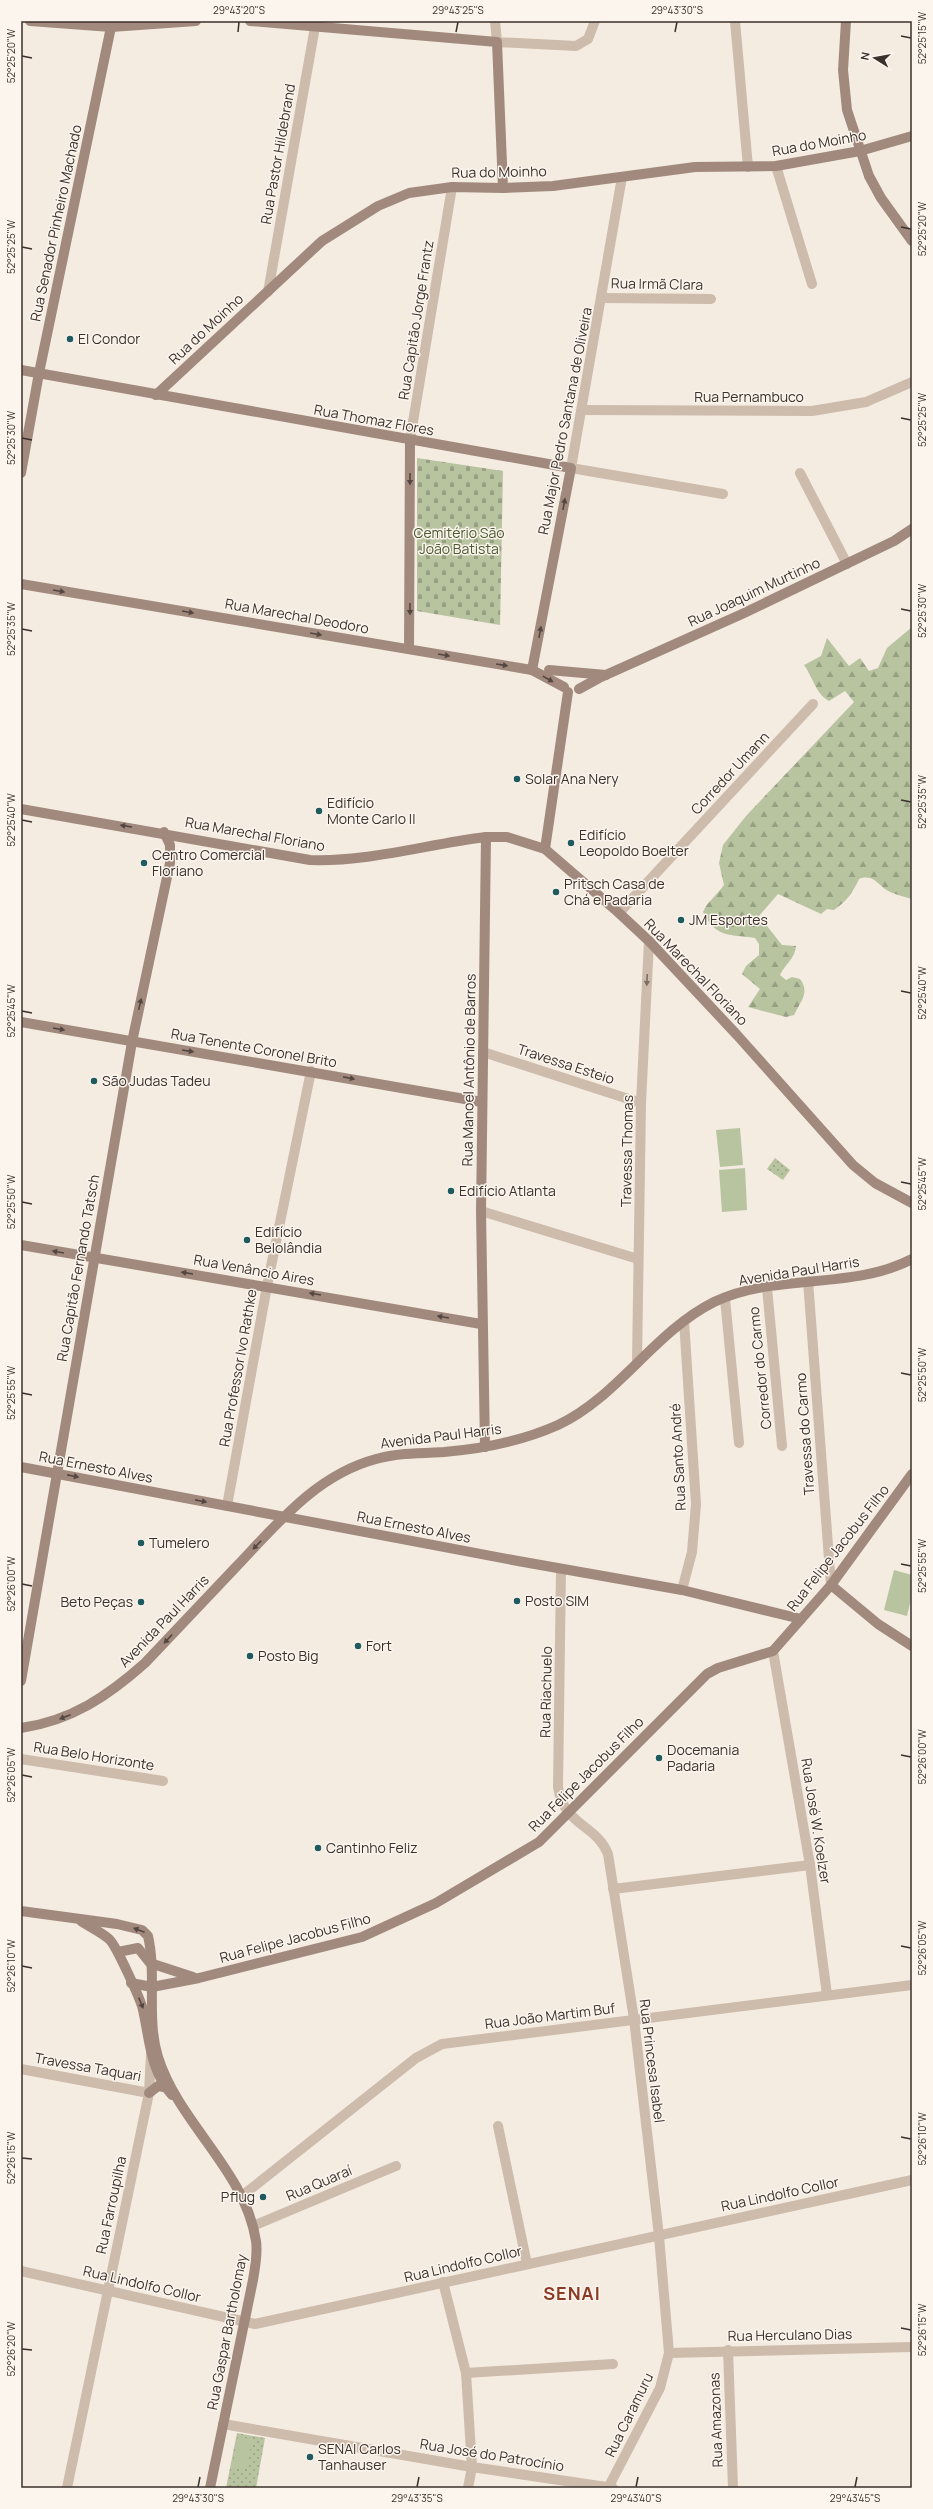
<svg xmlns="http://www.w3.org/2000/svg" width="933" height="2509" viewBox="0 0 933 2509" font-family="Manrope,sans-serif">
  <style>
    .forest { fill: url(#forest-firs) }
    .cemetery { fill: url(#cemetery-stones) }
    .park { fill: url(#park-dots) }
    .garden { fill: #b8c4a0 }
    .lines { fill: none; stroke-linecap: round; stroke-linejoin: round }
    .street { stroke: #cdbbac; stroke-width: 10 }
    .secondary { stroke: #a18a7d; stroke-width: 10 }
    .oneway { fill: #544640 }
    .oneway2 { fill: #7d6f65 }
    .ticks { fill: none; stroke: #3b302b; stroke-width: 1.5 }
    .poi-dot { fill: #1f5a5e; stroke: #fbf5ee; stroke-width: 1.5 }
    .labels { text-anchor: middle; stroke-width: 3; stroke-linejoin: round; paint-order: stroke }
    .street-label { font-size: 14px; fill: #3b302b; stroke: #fbf5ee }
    .poi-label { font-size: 14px; fill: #3b302b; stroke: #fbf5ee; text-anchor: start }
    .park-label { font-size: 14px; fill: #4a5a2e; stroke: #fbf5ee }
    .district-label { font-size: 18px; font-weight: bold; letter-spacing: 1px; fill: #8c3b22; stroke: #fbf5ee }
    .neatline { fill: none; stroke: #3b302b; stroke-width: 1.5 }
    .ticks-label { font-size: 10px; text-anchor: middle; fill: #3b302b }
  </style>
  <defs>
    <pattern id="forest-firs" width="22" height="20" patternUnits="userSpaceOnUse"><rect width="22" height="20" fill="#b8c4a0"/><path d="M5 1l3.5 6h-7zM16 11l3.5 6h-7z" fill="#97a083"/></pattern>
    <pattern id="cemetery-stones" width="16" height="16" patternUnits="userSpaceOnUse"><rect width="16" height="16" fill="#b8c4a0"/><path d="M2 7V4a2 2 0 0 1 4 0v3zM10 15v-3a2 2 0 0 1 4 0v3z" fill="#97a083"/></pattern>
    <pattern id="park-dots" width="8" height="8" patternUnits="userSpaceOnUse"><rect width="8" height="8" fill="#b8c4a0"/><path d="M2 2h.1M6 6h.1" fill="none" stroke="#97a083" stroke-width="1.8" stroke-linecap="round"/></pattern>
  </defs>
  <rect width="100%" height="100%" fill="#f4ebe1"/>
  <path class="forest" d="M912 627V899C905 897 897 895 890 892 878 886 874 873 859 879 853 892 847 901 834 910L827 909 821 914 778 894 759 916 782 945 796 946C795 959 785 964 780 975L786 980 792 977 800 979C810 992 801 1001 794 1015L786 1017 748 1007 760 989 742 974 746 966 759 955V944L755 938C728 934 716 938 703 912 707 902 718 894 724 885L719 863 723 845 746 816 854 702 845 691 829 701C814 692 814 678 804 665L821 656 827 638 849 666 860 658 869 671 878 668 887 648Z"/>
  <path class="cemetery" d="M417 458 503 471 500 625 417 611Z"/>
  <g class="park">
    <path d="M775 1158 790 1170 783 1180 767 1169Z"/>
    <path d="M237 2433 265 2438 256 2488H226Z"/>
  </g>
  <g class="garden">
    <path d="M740 1128 743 1165 720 1167 716 1130Z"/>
    <path d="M745 1168 747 1210 722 1212 719 1170Z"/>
    <path d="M894 1570 912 1575V1595L907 1616 884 1610Z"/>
    <path d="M238 2437 252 2439 246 2469 232 2468Z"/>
  </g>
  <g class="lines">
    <g class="street">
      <path d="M495 21 497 42 576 46 588 39 595 21"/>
      <path d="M735 21 748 167"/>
      <path d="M776 166 812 284"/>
      <path d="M622 177 571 468 723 494"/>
      <path d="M268 292 316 21"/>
      <path d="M602 298 711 299"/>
      <path d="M582 410 812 411 866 402 912 382"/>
      <path d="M410 440 452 187"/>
      <path d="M800 473 847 564"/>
      <path d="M619 913 813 704"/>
      <path d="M483 1052 641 1103"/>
      <path d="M481 1211 638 1259"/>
      <path d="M808 1281 831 1585"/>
      <path d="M767 1288 782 1446"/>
      <path d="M725 1299 739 1443"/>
      <path d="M637 1362 641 1103 649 941"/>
      <path d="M227 1506 267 1286 311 1071"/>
      <path d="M561 1569 558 1787C564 1826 596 1824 608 1854L634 2019 659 2236 669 2353 660 2388 608 2488"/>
      <path d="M682 1590 692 1552 696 1504 684 1321"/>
      <path d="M773 1651 810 1865 827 1995"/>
      <path d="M21 1759 163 1781"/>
      <path d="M613 1889 810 1865"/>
      <path d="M21 2069 149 2093"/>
      <path d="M498 2126 527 2264"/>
      <path d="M242 2196 416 2058 442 2044 912 1985"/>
      <path d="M253 2226 396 2166"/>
      <path d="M21 2271 255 2324 912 2180"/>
      <path d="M443 2282 466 2373 472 2467 468 2488"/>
      <path d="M728 2350 733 2488"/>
      <path d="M669 2353 912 2347"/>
      <path d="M466 2373 613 2364"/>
      <path d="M223 2424 472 2467 613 2488"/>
      <path d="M67 2488 149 2093 151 2054"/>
    </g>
    <g class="secondary">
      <path d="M30 21 111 27 196 21"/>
      <path d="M250 21 497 42 503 188"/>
      <path d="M846 21 843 70 847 110 869 176 881 198 912 241"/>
      <path d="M21 370 571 468 532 670"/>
      <path d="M156 395 322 241 378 206 409 193 452 187 503 188 553 186 695 167 776 166 860 151 912 136"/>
      <path d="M21 473 39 373 111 27"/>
      <path d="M21 584 532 670 564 687"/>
      <path d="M409 649 410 440"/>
      <path d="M549 670 606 675"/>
      <path d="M579 689 599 678 742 614 894 541 912 529"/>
      <path d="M21 809 310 860C369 862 428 844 486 837H507L545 849 619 913 649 941 737 1035 853 1165 875 1183 912 1203"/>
      <path d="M545 849 568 692"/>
      <path d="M21 1022 482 1102"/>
      <path d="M21 1245 481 1324"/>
      <path d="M485 1447 481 1211 486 837"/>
      <path d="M21 1467 518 1561 682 1590 801 1619"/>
      <path d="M831 1585 878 1624 912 1646"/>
      <path d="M21 1681 132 1042 170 863V845L164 832"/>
      <path d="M21 1728C71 1721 108 1696 145 1663 175 1631 205 1600 235 1568 277 1524 316 1475 376 1459 398 1453 421 1453 444 1452 482 1449 522 1441 558 1425 618 1397 654 1332 714 1302 776 1272 851 1291 912 1259"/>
      <path d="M21 1911 117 1924 142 1930 148 1936C157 1975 146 2019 158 2057 179 2124 245 2170 256 2241 258 2254 255 2267 253 2280L210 2488"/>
      <path d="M81 1921C90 1927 101 1932 109 1939 116 1945 141 2000 143 2010 150 2041 150 2070 172 2095"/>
      <path d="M118 1952 138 1948 150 1963 193 1977"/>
      <path d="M131 1983 152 1987 199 1978 362 1937 436 1903 539 1842 707 1674 718 1668 773 1651 831 1585 912 1474"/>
      <path d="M149 2093 158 2086 164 2087"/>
    </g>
  </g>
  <defs><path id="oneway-solid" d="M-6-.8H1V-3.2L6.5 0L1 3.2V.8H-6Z"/></defs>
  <g class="oneway">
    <use href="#oneway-solid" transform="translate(410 479) rotate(90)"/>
    <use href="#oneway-solid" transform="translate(564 504) rotate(-79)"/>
    <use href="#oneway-solid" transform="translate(59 591) rotate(10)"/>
    <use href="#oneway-solid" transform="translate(410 609) rotate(90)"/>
    <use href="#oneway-solid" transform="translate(188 612) rotate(10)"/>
    <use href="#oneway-solid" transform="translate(540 632) rotate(-79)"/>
    <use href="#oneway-solid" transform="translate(316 634) rotate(10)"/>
    <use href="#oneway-solid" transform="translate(444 655) rotate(10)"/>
    <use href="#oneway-solid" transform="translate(502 665) rotate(9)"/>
    <use href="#oneway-solid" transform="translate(548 679) rotate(29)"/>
    <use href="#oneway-solid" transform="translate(126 826) rotate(-171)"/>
    <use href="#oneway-solid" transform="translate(140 1004) rotate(-78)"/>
    <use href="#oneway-solid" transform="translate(59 1029) rotate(10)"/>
    <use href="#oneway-solid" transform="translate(188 1051) rotate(9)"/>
    <use href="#oneway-solid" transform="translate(349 1078) rotate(11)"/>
    <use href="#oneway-solid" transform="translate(58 1252) rotate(-170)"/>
    <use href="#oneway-solid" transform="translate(187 1273) rotate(-171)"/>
    <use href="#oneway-solid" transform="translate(315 1294) rotate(-170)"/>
    <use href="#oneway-solid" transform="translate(443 1317) rotate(-170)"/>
    <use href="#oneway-solid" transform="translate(73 1476) rotate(11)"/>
    <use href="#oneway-solid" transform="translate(201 1501) rotate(11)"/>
    <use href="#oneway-solid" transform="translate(257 1545) rotate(134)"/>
    <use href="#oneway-solid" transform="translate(168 1639) rotate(133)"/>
    <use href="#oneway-solid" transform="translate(65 1717) rotate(159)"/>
    <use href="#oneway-solid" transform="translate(139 1930) rotate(-159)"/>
    <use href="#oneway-solid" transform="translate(141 2003) rotate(68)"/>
  </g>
  <use class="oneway2" href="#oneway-solid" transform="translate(647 980) rotate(93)"/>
  <path class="ticks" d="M238 32 239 22M456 32 458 22M675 32 677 22M901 36 911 38M22 56 32 58M901 227 911 229M22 247 32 249M901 418 911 420M22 438 32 440M901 609 911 611M22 629 32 631M901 800 911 802M22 820 32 822M901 991 911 993M22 1011 32 1013M901 1182 911 1184M22 1202 32 1204M901 1373 911 1375M22 1393 32 1395M901 1564 911 1566M22 1584 32 1586M901 1755 911 1757M22 1775 32 1777M901 1946 911 1948M22 1966 32 1968M901 2137 911 2139M22 2158 32 2159M901 2328 911 2330M22 2349 32 2350M198 2487 200 2477M417 2487 419 2477M636 2487 638 2477M855 2487 857 2477"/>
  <g class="poi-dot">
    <circle cx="70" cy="339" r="4"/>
    <circle cx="517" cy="779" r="4"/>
    <circle cx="319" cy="811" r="4"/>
    <circle cx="571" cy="843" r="4"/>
    <circle cx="144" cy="863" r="4"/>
    <circle cx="556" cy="892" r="4"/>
    <circle cx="681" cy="920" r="4"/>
    <circle cx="94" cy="1081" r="4"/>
    <circle cx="451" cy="1191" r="4"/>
    <circle cx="247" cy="1240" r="4"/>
    <circle cx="141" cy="1543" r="4"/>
    <circle cx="517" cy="1601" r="4"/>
    <circle cx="141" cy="1602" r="4"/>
    <circle cx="358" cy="1646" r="4"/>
    <circle cx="250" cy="1656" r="4"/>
    <circle cx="659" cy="1758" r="4"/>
    <circle cx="318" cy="1848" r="4"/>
    <circle cx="263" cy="2197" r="4"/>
    <circle cx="310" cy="2457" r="4"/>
  </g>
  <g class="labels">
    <g class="street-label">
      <text transform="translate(819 143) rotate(-10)" y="5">Rua do Moinho</text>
      <text transform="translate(278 154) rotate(-80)" y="5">Rua Pastor Hildebrand</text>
      <text transform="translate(499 172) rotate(-1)" y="5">Rua do Moinho</text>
      <text transform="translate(56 223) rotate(-78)" y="5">Rua Senador Pinheiro Machado</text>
      <text transform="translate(657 284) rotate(1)" y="5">Rua Irmã Clara</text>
      <text transform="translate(416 320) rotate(-81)" y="5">Rua Capitão Jorge Frantz</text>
      <text transform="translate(206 329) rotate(-43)" y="5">Rua do Moinho</text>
      <text x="749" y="402">Rua Pernambuco</text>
      <text transform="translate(374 420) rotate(10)" y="5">Rua Thomaz Flores</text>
      <text transform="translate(565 421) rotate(-79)" y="5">Rua Major Pedro Santana de Oliveira</text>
      <text transform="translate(754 592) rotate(-25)" y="5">Rua Joaquim Murtinho</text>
      <text transform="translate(297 616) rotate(10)" y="5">Rua Marechal Deodoro</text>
      <text transform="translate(730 773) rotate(-47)" y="5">Corredor Umann</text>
      <text transform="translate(255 834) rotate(10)" y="5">Rua Marechal Floriano</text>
      <text transform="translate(696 972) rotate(46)" y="5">Rua Marechal Floriano</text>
      <text transform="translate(254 1048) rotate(10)" y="5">Rua Tenente Coronel Brito</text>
      <text transform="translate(566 1064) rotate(18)" y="5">Travessa Esteio</text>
      <text transform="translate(469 1070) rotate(-89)" y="5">Rua Manoel Antônio de Barros</text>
      <text transform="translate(627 1151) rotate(-89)" y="5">Travessa Thomas</text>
      <text transform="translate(78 1268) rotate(-80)" y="5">Rua Capitão Fernando Tatsch</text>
      <text transform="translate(254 1270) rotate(10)" y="5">Rua Venâncio Aires</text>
      <text transform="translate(799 1271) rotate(-9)" y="5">Avenida Paul Harris</text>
      <text transform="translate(238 1368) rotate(-80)" y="5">Rua Professor Ivo Rathke</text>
      <text transform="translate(760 1368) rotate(-96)" y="5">Corredor do Carmo</text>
      <text transform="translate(805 1434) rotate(-94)" y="5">Travessa do Carmo</text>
      <text transform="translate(441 1436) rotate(-7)" y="5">Avenida Paul Harris</text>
      <text transform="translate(678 1457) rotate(-93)" y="5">Rua Santo André</text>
      <text transform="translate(96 1467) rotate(11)" y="5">Rua Ernesto Alves</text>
      <text transform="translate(414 1527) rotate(11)" y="5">Rua Ernesto Alves</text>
      <text transform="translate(838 1548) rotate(-52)" y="5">Rua Felipe Jacobus Filho</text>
      <text transform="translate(164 1621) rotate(-46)" y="5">Avenida Paul Harris</text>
      <text transform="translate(546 1692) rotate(-89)" y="5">Rua Riachuelo</text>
      <text transform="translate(94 1756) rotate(9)" y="5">Rua Belo Horizonte</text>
      <text transform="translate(586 1774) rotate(-45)" y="5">Rua Felipe Jacobus Filho</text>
      <text transform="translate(816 1821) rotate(81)" y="5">Rua José W. Koelzer</text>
      <text transform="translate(295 1938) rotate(-15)" y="5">Rua Felipe Jacobus Filho</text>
      <text transform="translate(550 2016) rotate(-7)" y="5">Rua João Martim Buf</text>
      <text transform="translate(652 2061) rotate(83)" y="5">Rua Princesa Isabel</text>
      <text transform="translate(88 2067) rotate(10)" y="5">Travessa Taquari</text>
      <text transform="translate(319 2183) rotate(-23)" y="5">Rua Quaraí</text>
      <text transform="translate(780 2194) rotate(-12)" y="5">Rua Lindolfo Collor</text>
      <text transform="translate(111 2205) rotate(-78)" y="5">Rua Farroupilha</text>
      <text transform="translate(463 2264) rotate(-13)" y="5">Rua Lindolfo Collor</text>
      <text transform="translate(142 2284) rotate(13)" y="5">Rua Lindolfo Collor</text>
      <text transform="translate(227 2332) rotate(-79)" y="5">Rua Gaspar Bartholomay</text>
      <text transform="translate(790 2335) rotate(-1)" y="5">Rua Herculano Dias</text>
      <text transform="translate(629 2415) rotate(-64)" y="5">Rua Caramuru</text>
      <text transform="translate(716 2420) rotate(-92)" y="5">Rua Amazonas</text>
      <text transform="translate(492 2455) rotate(9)" y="5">Rua José do Patrocínio</text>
    </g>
    <g class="poi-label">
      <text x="78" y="344">El Condor</text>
      <text x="525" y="784">Solar Ana Nery</text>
      <text x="327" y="808">Edifício<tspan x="327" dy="16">Monte Carlo II</tspan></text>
      <text x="579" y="840">Edifício<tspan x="579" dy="16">Leopoldo Boelter</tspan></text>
      <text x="152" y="860">Centro Comercial<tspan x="152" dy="16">Floriano</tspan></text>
      <text x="564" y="889">Pritsch Casa de<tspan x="564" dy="16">Chá e Padaria</tspan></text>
      <text x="689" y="925">JM Esportes</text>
      <text x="102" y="1086">São Judas Tadeu</text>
      <text x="459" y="1196">Edifício Atlanta</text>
      <text x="255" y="1237">Edifício<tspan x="255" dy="16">Belolândia</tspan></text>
      <text x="149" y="1548">Tumelero</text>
      <text x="525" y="1606">Posto SIM</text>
      <text x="133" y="1607" text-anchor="end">Beto Peças</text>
      <text x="366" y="1651">Fort</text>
      <text x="258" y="1661">Posto Big</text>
      <text x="667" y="1755">Docemania<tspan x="667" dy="16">Padaria</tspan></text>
      <text x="326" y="1853">Cantinho Feliz</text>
      <text x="255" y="2202" text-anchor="end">Pflug</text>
      <text x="318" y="2454">SENAI Carlos<tspan x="318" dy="16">Tanhauser</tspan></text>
    </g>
    <g class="park-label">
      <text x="459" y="538">Cemitério São<tspan x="459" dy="16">João Batista</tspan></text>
    </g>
    <g class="district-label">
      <text x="572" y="2300">SENAI</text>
    </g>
  </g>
  <rect width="933" height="2509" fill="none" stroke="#fbf5ee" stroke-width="44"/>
  <g transform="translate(875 58) rotate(281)" stroke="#fbf5ee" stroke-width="3" paint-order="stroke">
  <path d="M0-3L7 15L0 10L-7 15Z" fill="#3b302b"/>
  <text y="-6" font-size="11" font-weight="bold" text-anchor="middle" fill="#3b302b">N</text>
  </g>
  <rect x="22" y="22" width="889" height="2465" class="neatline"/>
  <g class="ticks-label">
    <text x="239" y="14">29°43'20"S</text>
    <text x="458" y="14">29°43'25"S</text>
    <text x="677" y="14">29°43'30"S</text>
    <text transform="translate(922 38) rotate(-90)" y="4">52°25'15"W</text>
    <text transform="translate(11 56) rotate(-90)" y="4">52°25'20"W</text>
    <text transform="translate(922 229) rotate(-90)" y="4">52°25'20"W</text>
    <text transform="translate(11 247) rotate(-90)" y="4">52°25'25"W</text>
    <text transform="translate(922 420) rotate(-90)" y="4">52°25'25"W</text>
    <text transform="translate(11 438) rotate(-90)" y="4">52°25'30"W</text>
    <text transform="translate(922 611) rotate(-90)" y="4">52°25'30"W</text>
    <text transform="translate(11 629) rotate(-90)" y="4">52°25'35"W</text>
    <text transform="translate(922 802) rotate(-90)" y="4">52°25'35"W</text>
    <text transform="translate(11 820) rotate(-90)" y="4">52°25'40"W</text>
    <text transform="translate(922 993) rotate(-90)" y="4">52°25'40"W</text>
    <text transform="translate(11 1011) rotate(-90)" y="4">52°25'45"W</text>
    <text transform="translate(922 1184) rotate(-90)" y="4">52°25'45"W</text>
    <text transform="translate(11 1202) rotate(-90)" y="4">52°25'50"W</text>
    <text transform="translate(922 1375) rotate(-90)" y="4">52°25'50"W</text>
    <text transform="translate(11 1393) rotate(-90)" y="4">52°25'55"W</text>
    <text transform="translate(922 1566) rotate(-90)" y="4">52°25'55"W</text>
    <text transform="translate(11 1584) rotate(-90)" y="4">52°26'00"W</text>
    <text transform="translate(922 1757) rotate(-90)" y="4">52°26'00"W</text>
    <text transform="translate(11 1775) rotate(-90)" y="4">52°26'05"W</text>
    <text transform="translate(922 1948) rotate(-90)" y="4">52°26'05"W</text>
    <text transform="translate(11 1966) rotate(-90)" y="4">52°26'10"W</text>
    <text transform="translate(922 2139) rotate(-90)" y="4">52°26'10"W</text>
    <text transform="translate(11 2158) rotate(-90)" y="4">52°26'15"W</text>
    <text transform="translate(922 2330) rotate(-90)" y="4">52°26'15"W</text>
    <text transform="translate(11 2349) rotate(-90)" y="4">52°26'20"W</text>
    <text x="198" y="2502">29°43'30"S</text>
    <text x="417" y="2502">29°43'35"S</text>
    <text x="636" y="2502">29°43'40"S</text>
    <text x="855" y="2502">29°43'45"S</text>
  </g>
</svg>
